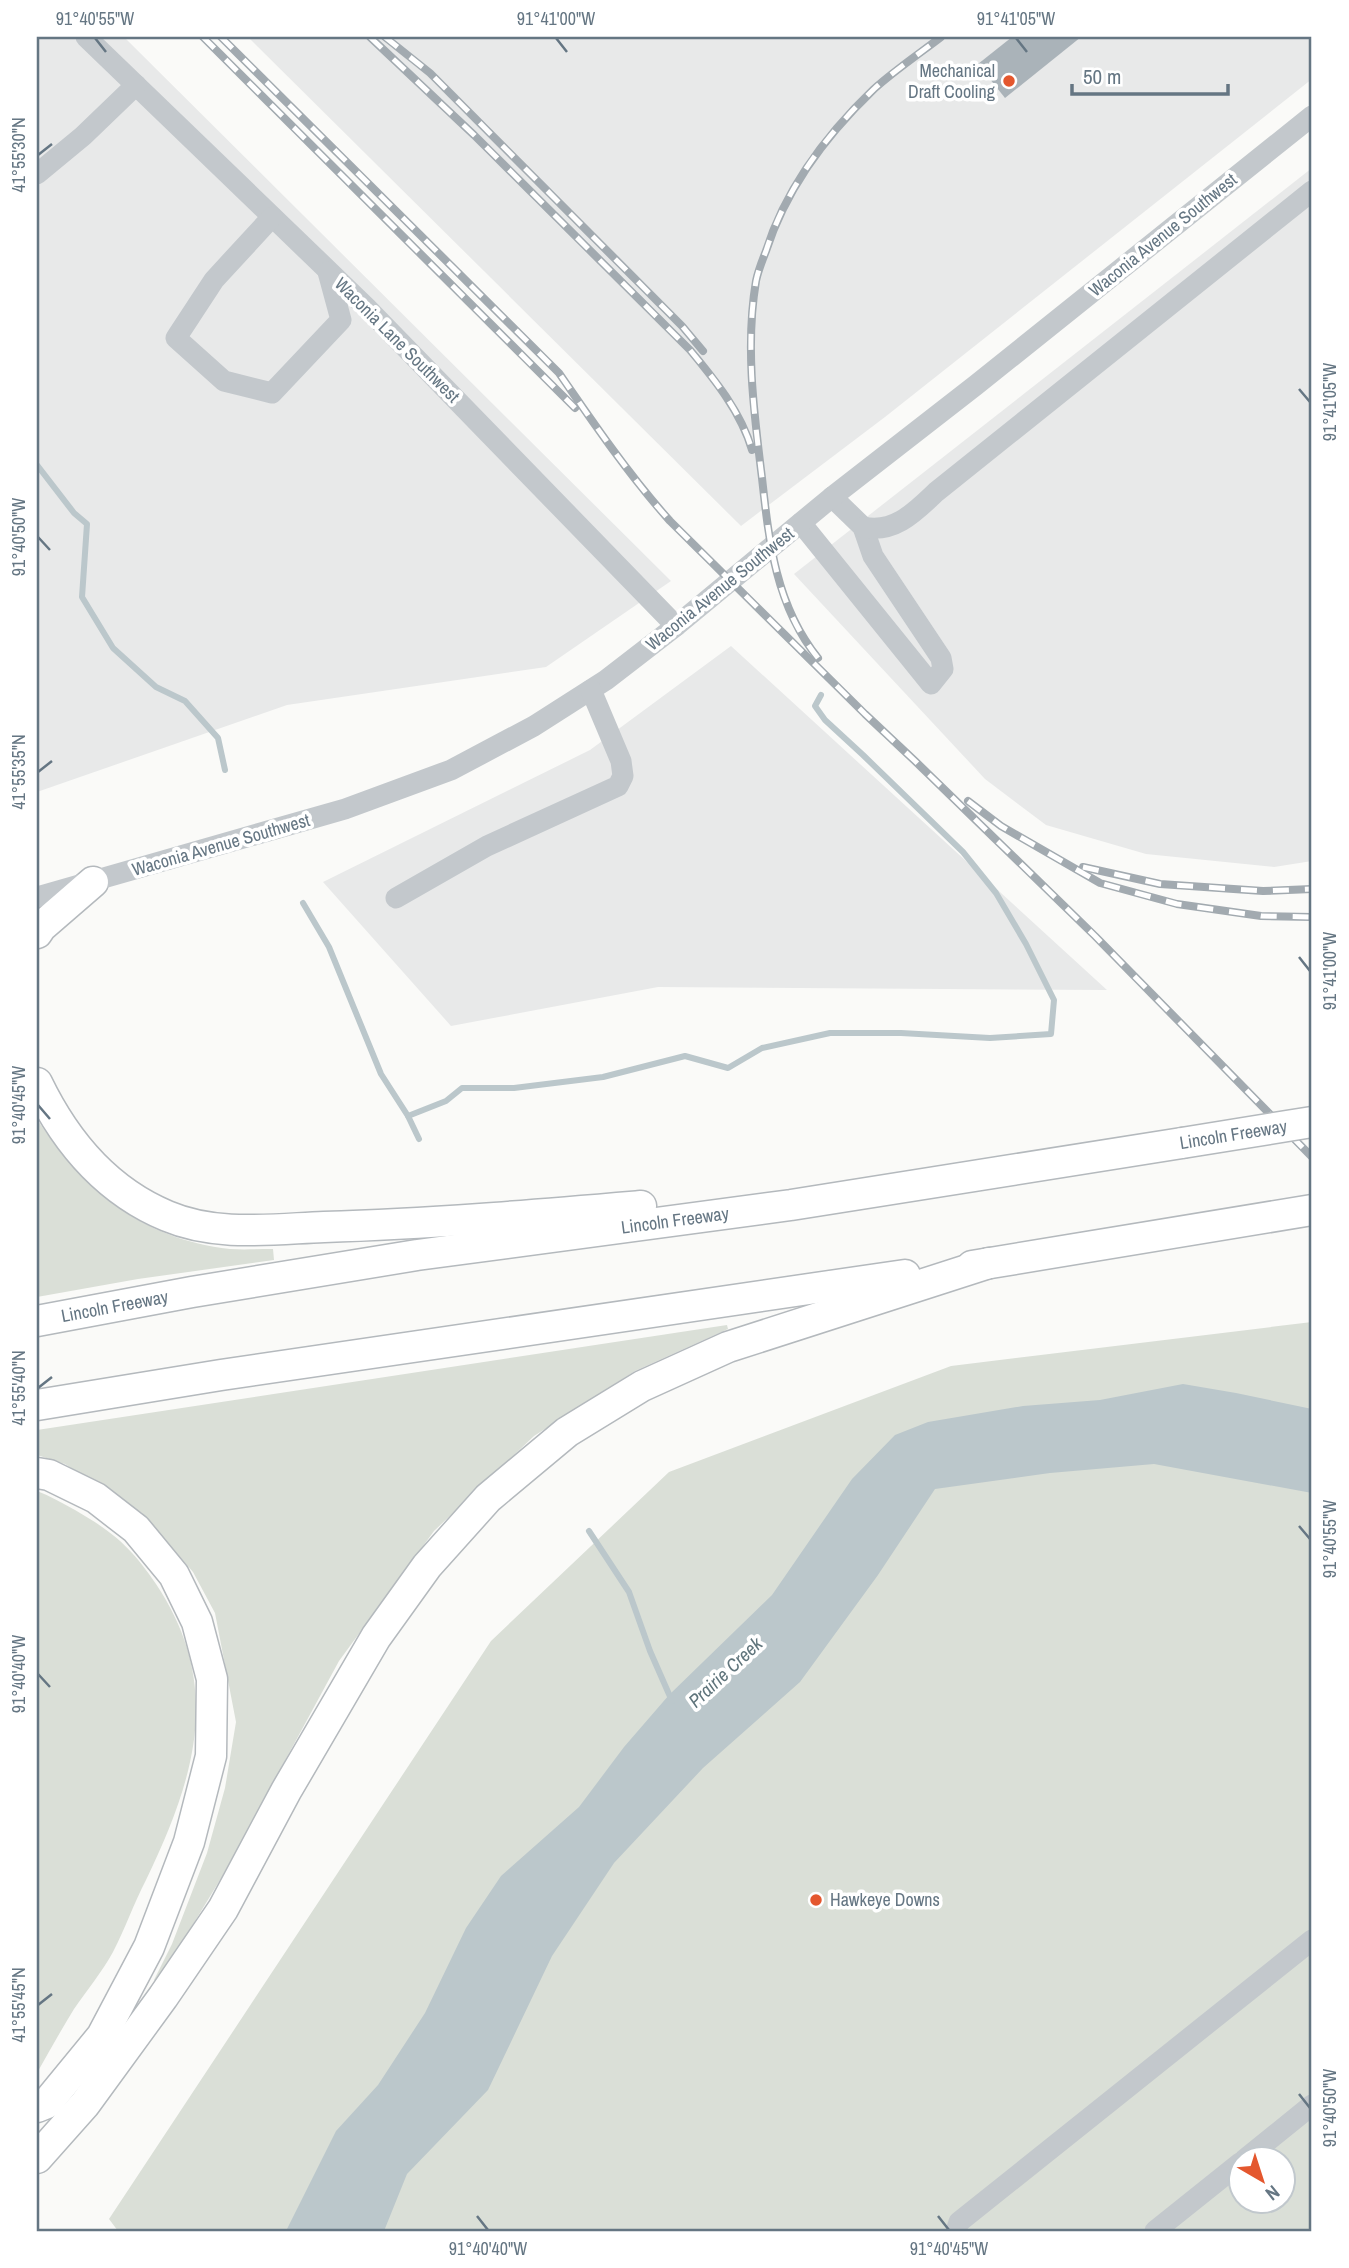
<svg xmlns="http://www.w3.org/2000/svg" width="1349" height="2268" viewBox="0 0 1349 2268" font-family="'Archivo Narrow',sans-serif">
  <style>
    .built { fill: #e8e9e9 }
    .green { fill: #dadfd7; fill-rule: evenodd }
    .water { fill: #bbc7cb }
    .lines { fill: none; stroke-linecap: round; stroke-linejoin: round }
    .stream { stroke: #bbc7cb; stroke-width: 6 }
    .building { fill: #aab3b9 }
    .highway-casing { stroke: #b4b9bd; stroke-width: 33 }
    .minor { stroke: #c3c8cc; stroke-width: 21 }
    .highway { stroke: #fff; stroke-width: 30 }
    .rail-casing { stroke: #a2aab0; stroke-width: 8 }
    .rail { stroke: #fff; stroke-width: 5; stroke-dasharray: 16; stroke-linecap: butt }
    .highway-bridge-casing { stroke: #b4b9bd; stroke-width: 33; stroke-linecap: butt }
    .highway-bridge { stroke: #fff; stroke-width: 30 }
    .ticks { fill: none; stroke: #657683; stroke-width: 2.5 }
    .poi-dot { fill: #e4572e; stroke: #fff; stroke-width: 2.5 }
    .labels { text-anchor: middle; stroke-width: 7; stroke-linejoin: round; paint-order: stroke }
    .poi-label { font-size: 18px; fill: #657683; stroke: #fff; text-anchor: end }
    .street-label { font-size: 18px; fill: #657683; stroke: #fff }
    .water-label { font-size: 19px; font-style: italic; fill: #60757c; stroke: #fff }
    .neatline { fill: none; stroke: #657683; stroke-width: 2.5 }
    .ticks-label { font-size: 18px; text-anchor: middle; fill: #657683 }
  </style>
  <rect width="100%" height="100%" fill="#fafaf8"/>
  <g class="built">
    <path d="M37 37H124L671 581 546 667 287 705 37 792Z"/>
    <path d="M248 37H1312V79L885 417 741 526Z"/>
    <path d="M1312 168V861L1274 867 1146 854 1046 825 985 779 794 574Z"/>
    <path d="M731 646 1107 990 658 987 451 1026 323 882 590 750Z"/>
  </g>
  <g class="green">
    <path d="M37 1119C84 1191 142 1239 230 1249 244 1250 259 1249 273 1249L274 1260 138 1279 37 1297Z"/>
    <path d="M1312 1322V2231H118L109 2219 491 1641 669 1472 951 1366ZM1240 2160H1282V2202H1240Z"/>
    <path d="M727 1325 728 1329 635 1371 534 1436 434 1531 339 1661 223 1875 158 1982 154 1980 172 1944 207 1853 225 1788 236 1722 215 1613 193 1572 142 1513 65 1464 37 1455V1430Z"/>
    <path d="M37 1491C50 1496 62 1503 75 1510 113 1532 131 1547 156 1584 224 1686 195 1778 146 1880 134 1903 125 1929 113 1952 102 1972 87 1990 74 2009 61 2030 49 2052 37 2073Z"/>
  </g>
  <path class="water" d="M1183 1384 1236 1393 1312 1409V1493L1154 1464 1050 1473 935 1489 878 1575 800 1682 703 1768 614 1863 552 1956 488 2090 407 2174 384 2231H286L336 2131 378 2085 425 2013 466 1928 501 1876 579 1807 624 1747 669 1695 772 1595 852 1479 895 1435 928 1422 1023 1406 1100 1400Z"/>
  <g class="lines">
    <g class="stream">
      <path d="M37 465 74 513 87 524 82 597 113 648 156 687 185 701 218 738 225 770"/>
      <path d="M303 903 329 947 381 1074 408 1116 419 1139"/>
      <path d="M408 1116 446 1101 462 1088H514L603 1077 685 1056 728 1068 762 1048 830 1033H901L990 1038 1051 1034 1054 1000 1026 944 996 893 963 852 863 755 825 720 815 706 821 695"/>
      <path d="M589 1531 629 1592 650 1651 672 1701"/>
    </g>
  </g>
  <path class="building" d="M1012 37H1081L1005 98 978 64Z"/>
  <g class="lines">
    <defs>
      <g id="highway">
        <path d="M37 933 41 927 93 882"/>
        <path d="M37 1083C65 1141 107 1191 167 1216 216 1237 272 1229 324 1227 430 1224 535 1215 641 1206"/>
        <path d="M972 1266 1312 1210"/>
        <path id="s1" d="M37 1321 192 1292 417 1255 791 1205 1182 1143"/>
        <path d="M37 1405 221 1375 905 1275"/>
        <path d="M37 1473 49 1475 96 1498 136 1529 174 1575 197 1622 212 1679 211 1756 189 1842 149 1947 102 2036 47 2103 37 2107"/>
        <path d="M37 2158 85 2104 163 1997 223 1909 286 1791 376 1637 427 1566 488 1498 567 1432 642 1386 728 1347 989 1263"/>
      </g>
    </defs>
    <use href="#highway" class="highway-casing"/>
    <g class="minor">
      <path d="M86 37 367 308 676 626"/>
      <path d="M37 174 83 136 136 85"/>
      <path d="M272 217 214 280 176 338 224 381 272 393 341 320 328 272"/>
      <path d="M801 523 931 684 943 669 941 658 873 556 863 527 832 497"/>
      <path d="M863 527C894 534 915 512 936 492L1312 191"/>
      <path d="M37 897 345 809 451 770 534 726 606 680 676 626 832 497 976 385 1312 116"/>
      <path d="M396 898 487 846 618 786 623 776 621 761 591 690"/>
      <path d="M1244 2160 1312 2105"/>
      <path d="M956 2231 959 2222 1312 1940"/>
      <path d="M1155 2231 1240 2163"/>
    </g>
    <use href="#highway" class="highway"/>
    <defs>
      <g id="rail">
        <path d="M203 37 575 408"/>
        <path d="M221 37 559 373C594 424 629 475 670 521L865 714 915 761 1095 936 1312 1157"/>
        <path d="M370 37 474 135 690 350C715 380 741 412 752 450"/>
        <path d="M385 37 430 73 682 326 703 351"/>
        <path d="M818 658C776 606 769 542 762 478 754 413 745 346 756 281 758 271 762 261 766 251 786 188 826 135 874 89 895 70 919 54 941 37"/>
        <path d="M968 801 1001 826 1100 883 1177 904 1261 916 1312 917"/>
        <path d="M1083 867 1160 884 1263 891 1312 889"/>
      </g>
    </defs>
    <use href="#rail" class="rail-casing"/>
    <use href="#rail" class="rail"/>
    <defs>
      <g id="highway-bridge">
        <path id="s2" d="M1182 1143 1312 1122"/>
      </g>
    </defs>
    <use href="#highway-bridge" class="highway-bridge-casing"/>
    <use href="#highway-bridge" class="highway-bridge"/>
  </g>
  <path class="ticks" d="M95 38 106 52M556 38 567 52M1016 38 1027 52M38 155 52 144M1299 389 1310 402M38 537 50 550M38 772 52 761M1299 957 1310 971M38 1105 50 1119M38 1388 52 1377M1299 1526 1310 1539M38 1674 50 1687M38 2005 52 1994M1299 2094 1310 2108M477 2216 488 2230M938 2216 949 2230"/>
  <g class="poi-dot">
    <circle cx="1009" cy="81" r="7"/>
    <circle cx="816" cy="1900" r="7"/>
  </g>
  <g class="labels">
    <g class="poi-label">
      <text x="995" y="77">Mechanical<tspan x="995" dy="21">Draft Cooling</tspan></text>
      <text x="830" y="1906" text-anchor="start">Hawkeye Downs</text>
    </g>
    <g class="street-label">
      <text transform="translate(1163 235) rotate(-39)" y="6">Waconia Avenue Southwest</text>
      <text transform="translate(397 340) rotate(45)" y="6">Waconia Lane Southwest</text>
      <text transform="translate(720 589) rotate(-39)" y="6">Waconia Avenue Southwest</text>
      <text transform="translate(221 845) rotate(-16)" y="6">Waconia Avenue Southwest</text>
      <text dy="6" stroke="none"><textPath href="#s2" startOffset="52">Lincoln Freeway</textPath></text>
      <text dy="6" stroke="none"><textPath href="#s1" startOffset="646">Lincoln Freeway</textPath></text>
      <text dy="6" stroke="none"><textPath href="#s1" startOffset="79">Lincoln Freeway</textPath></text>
    </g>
    <g class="water-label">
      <text transform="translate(725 1672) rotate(-43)" y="7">Prairie Creek</text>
    </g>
  </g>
  <rect width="1349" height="2268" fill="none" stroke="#ffffff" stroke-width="77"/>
  <g transform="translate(1262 2180) rotate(141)"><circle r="33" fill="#ffffff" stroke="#c1c8cd" stroke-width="2"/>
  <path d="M0-5L12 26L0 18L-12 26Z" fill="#e4572e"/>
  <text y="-10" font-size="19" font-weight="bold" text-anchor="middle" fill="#657683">N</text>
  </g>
  <path d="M1072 84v10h156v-10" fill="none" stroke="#657683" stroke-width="3.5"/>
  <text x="1083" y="84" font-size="21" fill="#657683" stroke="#ffffff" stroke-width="5" paint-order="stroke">50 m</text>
  <rect x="38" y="38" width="1272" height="2192" class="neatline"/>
  <g class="ticks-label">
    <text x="95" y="25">91°40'55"W</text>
    <text x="556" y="25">91°41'00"W</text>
    <text x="1016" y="25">91°41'05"W</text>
    <text transform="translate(19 155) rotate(-90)" y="6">41°55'30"N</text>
    <text transform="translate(1330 402) rotate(-90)" y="6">91°41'05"W</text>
    <text transform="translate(19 537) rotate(-90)" y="6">91°40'50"W</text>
    <text transform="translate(19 772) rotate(-90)" y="6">41°55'35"N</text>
    <text transform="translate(1330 971) rotate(-90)" y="6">91°41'00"W</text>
    <text transform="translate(19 1105) rotate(-90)" y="6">91°40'45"W</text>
    <text transform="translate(19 1388) rotate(-90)" y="6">41°55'40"N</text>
    <text transform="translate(1330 1539) rotate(-90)" y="6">91°40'55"W</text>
    <text transform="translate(19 1674) rotate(-90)" y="6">91°40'40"W</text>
    <text transform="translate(19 2005) rotate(-90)" y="6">41°55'45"N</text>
    <text transform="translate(1330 2108) rotate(-90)" y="6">91°40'50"W</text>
    <text x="488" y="2255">91°40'40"W</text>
    <text x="949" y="2255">91°40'45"W</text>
  </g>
</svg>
